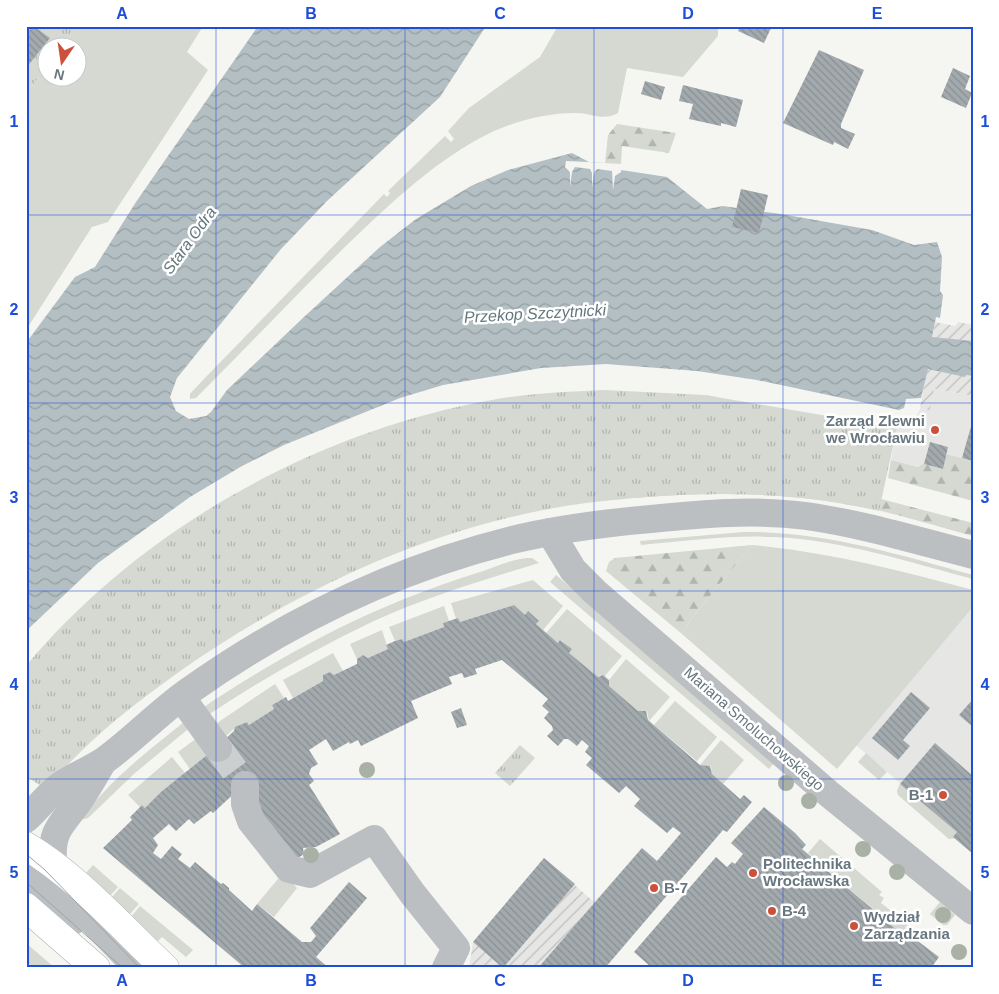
<svg xmlns="http://www.w3.org/2000/svg" width="999" height="994" viewBox="0 0 999 994" font-family="Arial,sans-serif">
  <style>
    .built { fill: #e6e6e5 }
    .industrial { fill: url(#industrial-furrows) }
    .green { fill: #d5d9d2 }
    .forest { fill: url(#forest-firs) }
    .park { fill: url(#park-tufts) }
    .water { fill: url(#water-waves) }
    .pier { fill: #f5f5f2 }
    .building { fill: url(#building-back-hatch) }
    .lines { fill: none; stroke-linecap: round; stroke-linejoin: round }
    .minor-tunnel { stroke: #cbcfd0; stroke-width: 28; stroke-dasharray: 28 14; stroke-linecap: butt }
    .major-casing { stroke: #afb4b6; stroke-width: 29 }
    .minor { stroke: #bbbfc2; stroke-width: 28 }
    .major { stroke: #fff; stroke-width: 28 }
    .tram { stroke: #9da4a7; stroke-width: 1 }
    .tree { fill: #a9b0a5 }
    .grid { fill: none; stroke: #1d4ed8; stroke-width: 1; stroke-opacity: 0.55 }
    .poi-dot { fill: #cd503a; stroke: #fff; stroke-width: 2 }
    .labels { text-anchor: middle; stroke-width: 5; stroke-linejoin: round; paint-order: stroke }
    .poi-label { font-size: 15px; font-weight: bold; fill: #68777f; stroke: #fff; text-anchor: start }
    .street-label { font-size: 15px; fill: #68777f; stroke: #fff }
    .water-label { font-size: 16px; font-style: italic; fill: #63777c; stroke: #fff }
    .neatline { fill: none; stroke: #1d4ed8; stroke-width: 2 }
    .grid-label { font-size: 16px; text-anchor: middle; font-weight: bold; fill: #1d4ed8 }
  </style>
  <defs>
    <pattern id="industrial-furrows" width="10" height="10" patternUnits="userSpaceOnUse" patternTransform="scale(1.25)"><rect width="10" height="10" fill="#e6e6e5"/><path d="M-1 1l2-2M0 10L10 0M9 11l2-2" fill="none" stroke="#bebfbf"/></pattern>
    <pattern id="forest-firs" width="22" height="20" patternUnits="userSpaceOnUse" patternTransform="scale(1.25)"><rect width="22" height="20" fill="#d5d9d2"/><path d="M5 1l3.5 6h-7zM16 11l3.5 6h-7z" fill="#b1b5b0"/></pattern>
    <pattern id="park-tufts" width="24" height="20" patternUnits="userSpaceOnUse" patternTransform="scale(1.25)"><rect width="24" height="20" fill="#d5d9d2"/><path d="M3 7l-1-3M5 7V3M7 7l1-3M15 17l-1-3M17 17v-4M19 17l1-3" fill="none" stroke="#b1b5b0"/></pattern>
    <pattern id="water-waves" width="16" height="10" patternUnits="userSpaceOnUse" patternTransform="scale(1.25)"><rect width="16" height="10" fill="#b3bfc2"/><path d="M0 5q4-4 8 0t8 0" fill="none" stroke="#95a0a3"/></pattern>
    <pattern id="building-back-hatch" width="6" height="6" patternUnits="userSpaceOnUse" patternTransform="scale(1.25)"><rect width="6" height="6" fill="#a3aaae"/><path d="M-1 5l2 2M0 0l6 6M5-1l2 2" fill="none" stroke="#898f93"/></pattern>
  </defs>
  <rect width="100%" height="100%" fill="#f5f5f2"/>
  <g class="built">
    <path d="M933 389 973 396V461L947 454 943 469 924 464 918 467 891 460 897 428 912 424 920 409 930 410Z"/>
    <path d="M973 607V853L956 839H949L898 795 897 791 900 783 856 745Z"/>
  </g>
  <g class="industrial">
    <path d="M935 322 955 326 958 322 973 325V396L934 389 930 410 920 409Z"/>
    <path d="M642 848 657 861 566 968H469L473 942 544 858 594 902Z"/>
  </g>
  <g class="green">
    <path d="M78 26H203L187 52 208 70 108 222 92 227 26 330V94L47 66 48 78H78V48L62 47Z"/>
    <path d="M558 26H718V36L683 77 627 68 618 113C602 122 591 112 574 113 548 113 514 121 490 133 437 159 392 202 350 242 298 293 248 346 196 398L190 399V394L202 381 384 194 387 197 390 193 388 191 445 136 451 142 454 139 448 131 469 108 540 57Z"/>
    <path d="M743 532C823 531 897 554 973 575V579C908 562 842 540 775 537 730 535 685 541 641 545L640 541Z"/>
    <path d="M752 545C828 552 899 570 973 590V607L837 769 682 634 691 619Z"/>
    <path d="M532 558 539 563C483 580 427 597 374 621 315 649 259 681 205 717L201 709C287 651 377 604 477 573 493 568 515 557 532 558Z"/>
    <path d="M556 575 775 762 769 769 550 582Z"/>
    <path d="M533 580 563 606 543 630 536 624 539 621 525 615 514 605 460 622 458 618 456 619 451 603Z"/>
    <path d="M444 606 449 621 443 623 444 627 404 642 402 639 395 641 389 627Z"/>
    <path d="M567 609 622 656 604 677 600 675 598 677 569 653 571 649 561 640 558 643 546 633Z"/>
    <path d="M382 630 388 649 368 658 363 655 357 659 350 644Z"/>
    <path d="M333 653 343 671 334 675 330 672 323 675V681L293 698 283 680Z"/>
    <path d="M626 659 670 697 649 721 647 711H638L609 686V680Z"/>
    <path d="M275 684 284 698 272 705 274 709 249 725 247 722 236 727 226 736 217 723Z"/>
    <path d="M675 701 717 737 697 761 654 725Z"/>
    <path d="M188 719 193 725 135 773 88 818 81 820C109 780 149 750 188 719Z"/>
    <path d="M201 735 212 751 190 769 178 752Z"/>
    <path d="M721 740 744 760 723 784 712 774 711 766 700 765Z"/>
    <path d="M866 753 887 772 879 780 858 762Z"/>
    <path d="M172 757 185 773 145 808 142 805 140 807 128 795Z"/>
    <path d="M900 784 957 832 954 838 949 839 898 795 897 791Z"/>
    <path d="M820 839 882 892 879 895 884 898 881 903 908 924 905 928 909 930 904 936 808 853Z"/>
    <path d="M93 865 118 887 110 896 86 873Z"/>
    <path d="M283 873 297 888 274 917 257 904Z"/>
    <path d="M120 888 139 904 129 915 111 898Z"/>
    <path d="M940 902 955 915 947 925H943L930 914Z"/>
    <path d="M140 906 193 950 186 957 162 937 157 942 131 917Z"/>
    <path d="M26 943 55 968H34L26 961Z"/>
  </g>
  <g class="forest">
    <path d="M617 124 676 133 669 153 622 146 621 164 605 163 608 135Z"/>
    <path d="M946 454 973 461V501L888 478 891 460 918 467 925 463V464L942 469Z"/>
    <path d="M650 485 881 499 973 523V536C931 525 890 511 847 504 776 492 707 492 635 498Z"/>
    <path d="M752 545 691 619 682 634 606 571 609 562 615 558Z"/>
  </g>
  <g class="park">
    <path d="M26 26H78L62 47 48 48 47 66 26 94Z"/>
    <path d="M604 390 705 395 897 428 879 511C802 493 725 491 645 497 615 500 584 502 554 508 396 536 241 618 117 719 91 740 68 765 44 788L26 776V666C140 529 316 431 492 400 529 393 567 392 604 390Z"/>
    <path d="M520 745 535 758 510 786 495 773Z"/>
  </g>
  <path class="water" d="M258 26H486L440 97 327 201 281 249 177 378 170 397 176 411 189 419 206 416 211 412 227 390 304 317 380 247 416 219 471 186 508 170 572 153 589 162 621 164V170L667 177 707 209 723 206 781 214 872 230 914 245 937 242 942 257 940 291 943 295 940 318 936 317 932 337 973 341V376L966 375 965 377 928 369 921 398 906 399 904 408 899 410 757 380 697 371 606 364 541 368 443 385 400 398 284 445 242 466 190 497 98 563 26 631V343L75 277 95 267 136 202Z"/>
  <path class="pier" d="M566 161 589 162 622 164 621 172 615 176 613 190 612 171 597 169 594 173 592 188V173L590 169 575 167 572 172 570 187V172L565 167Z"/>
  <g class="building">
    <path d="M33 26 50 38 26 68V34Z"/>
    <path d="M740 26H772L764 43 738 31Z"/>
    <path d="M819 50 864 70 841 124V128L855 134 848 149 834 142 833 145 783 123Z"/>
    <path d="M953 68 970 76 965 89 972 93 966 108 941 97Z"/>
    <path d="M645 81 665 87 661 100 641 94Z"/>
    <path d="M683 85 743 100 736 127 721 123V126L689 119 693 104 679 101Z"/>
    <path d="M741 189 768 195 759 233 732 227Z"/>
    <path d="M972 423H973V461L962 458Z"/>
    <path d="M930 442 948 447 943 469 924 464Z"/>
    <path d="M514 605 525 615 528 611 539 621 536 624 558 643 560 640 572 649 569 653 598 677 603 675 609 680V686L638 711H646L648 720 700 765 710 766 712 774 740 799 744 795 752 802 727 832 723 830 605 968H538L642 848 657 861 681 833 673 827 667 833 634 806 640 799 626 786 619 793 586 765 592 758 585 752 589 746 582 740 577 746 568 739H564L558 746 547 736 553 730 552 726 544 718 549 712 542 706 548 699 502 660 475 669 477 674 464 678 462 673 449 677 452 684 411 701 418 718 361 746 358 740 350 744 349 742 333 751 326 739 309 750 318 764 311 768 309 774 314 781 309 785 340 834 316 847 303 848 304 854 295 860 239 789 213 813 211 811 194 824 189 819 176 831 169 824 153 838 158 845 153 853 161 859 172 846 182 854 178 859 190 868 195 862 221 884 223 883 229 888V890L252 911 257 904 302 942H311L316 936 310 928 349 882 367 898 316 957 329 968H245L103 848 132 820 130 817 142 805 145 808 161 792 212 751 234 731 235 727 247 722 249 725 274 709 272 705 286 697 288 701 323 681V675L330 672 334 675 357 664V659L363 655 368 658 388 649 386 645 395 641 402 639 404 642 444 627 443 623 458 618 460 622Z"/>
    <path d="M911 692 930 708 903 740 910 746 898 760 872 738Z"/>
    <path d="M973 699V727L959 715Z"/>
    <path d="M461 708 467 725 457 728 451 712Z"/>
    <path d="M935 743 973 776V854L953 837 957 832 900 784Z"/>
    <path d="M764 807 795 833 806 845 802 849 904 936 907 933 939 957 931 968H652L634 952 716 857 727 867 732 862 735 864 743 854 731 843Z"/>
    <path d="M544 858 575 884 503 968 473 942Z"/>
  </g>
  <g class="lines">
    <path class="minor-tunnel" d="M218 748 245 785"/>
    <defs>
      <g id="major">
        <path d="M26 846C79 878 120 926 165 968"/>
        <path d="M26 907 96 968"/>
      </g>
    </defs>
    <use href="#major" class="major-casing"/>
    <g class="minor">
      <path d="M550 532 573 570 595 592 829 794 973 911"/>
      <path d="M181 697 218 748"/>
      <path d="M245 785V804L251 821 289 869 310 874 374 839 412 893 456 948 446 968"/>
      <path d="M26 819C37 809 45 798 56 789 70 777 89 771 105 760 134 739 159 712 189 691 286 622 396 569 512 540 557 529 605 523 651 519 702 514 754 509 806 516 863 524 918 541 973 555"/>
      <path d="M53 862C51 833 59 827 76 805 85 793 93 778 101 765"/>
      <path d="M40 867 138 968"/>
      <path d="M26 886 73 921"/>
    </g>
    <use href="#major" class="major"/>
    <g class="tram">
      <path d="M26 854 45 870 140 968"/>
      <path d="M26 882 123 968"/>
    </g>
  </g>
  <g class="tree">
    <circle cx="367" cy="770" r="8"/>
    <circle cx="786" cy="783" r="8"/>
    <circle cx="809" cy="801" r="8"/>
    <circle cx="863" cy="849" r="8"/>
    <circle cx="311" cy="855" r="8"/>
    <circle cx="897" cy="872" r="8"/>
    <circle cx="943" cy="915" r="8"/>
    <circle cx="959" cy="952" r="8"/>
  </g>
  <path class="grid" d="M216 26V968M405 26V968M594 26V968M783 26V968M26 215H973M26 403H973M26 591H973M26 779H973"/>
  <g class="poi-dot">
    <circle cx="935" cy="430" r="5"/>
    <circle cx="943" cy="795" r="5"/>
    <circle cx="753" cy="873" r="5"/>
    <circle cx="654" cy="888" r="5"/>
    <circle cx="772" cy="911" r="5"/>
    <circle cx="854" cy="926" r="5"/>
  </g>
  <g class="labels">
    <g class="poi-label">
      <text x="925" y="426" text-anchor="end">Zarząd Zlewni<tspan x="925" dy="17">we Wrocławiu</tspan></text>
      <text x="933" y="800" text-anchor="end">B-1</text>
      <text x="763" y="869">Politechnika<tspan x="763" dy="17">Wrocławska</tspan></text>
      <text x="664" y="893">B-7</text>
      <text x="782" y="916">B-4</text>
      <text x="864" y="922">Wydział<tspan x="864" dy="17">Zarządzania</tspan></text>
    </g>
    <g class="street-label">
      <text transform="translate(754 729) rotate(41)" y="5">Mariana Smoluchowskiego</text>
    </g>
    <g class="water-label">
      <text transform="translate(189 240) rotate(-54)" y="6">Stara Odra</text>
      <text transform="translate(535 313) rotate(-3)" y="6">Przekop Szczytnicki</text>
    </g>
  </g>
  <rect width="999" height="994" fill="none" stroke="#ffffff" stroke-width="55"/>
  <g transform="translate(62 62) rotate(193)"><circle r="24" fill="#ffffff" stroke="#c3c9cc"/>
  <path d="M0-4L9 19L0 12L-9 19Z" fill="#cd503a"/>
  <text y="-8" font-size="14" font-weight="bold" text-anchor="middle" fill="#68777f">N</text>
  </g>
  <rect x="28" y="28" width="944" height="938" class="neatline"/>
  <g class="grid-label">
    <text x="122" y="19">A</text>
    <text x="311" y="19">B</text>
    <text x="500" y="19">C</text>
    <text x="688" y="19">D</text>
    <text x="877" y="19">E</text>
    <text x="14" y="127">1</text>
    <text x="985" y="127">1</text>
    <text x="14" y="315">2</text>
    <text x="985" y="315">2</text>
    <text x="14" y="503">3</text>
    <text x="985" y="503">3</text>
    <text x="14" y="690">4</text>
    <text x="985" y="690">4</text>
    <text x="14" y="878">5</text>
    <text x="985" y="878">5</text>
    <text x="122" y="986">A</text>
    <text x="311" y="986">B</text>
    <text x="500" y="986">C</text>
    <text x="688" y="986">D</text>
    <text x="877" y="986">E</text>
  </g>
</svg>
